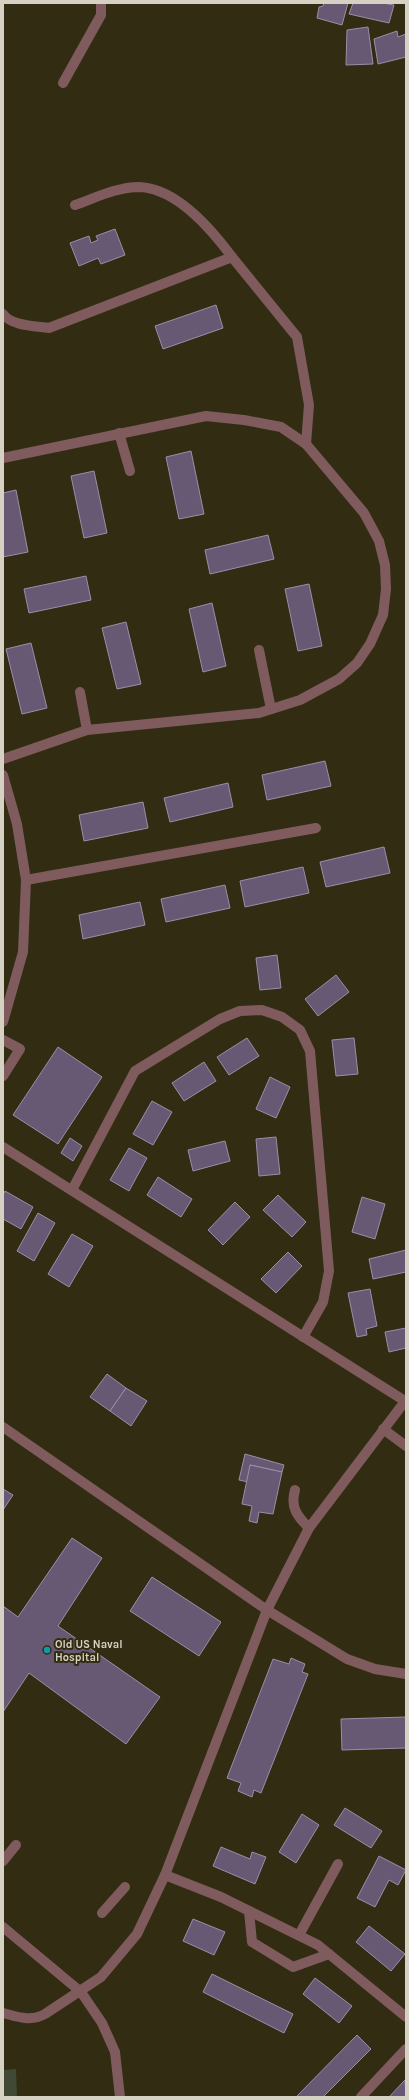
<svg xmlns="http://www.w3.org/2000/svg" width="409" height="2100" viewBox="0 0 409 2100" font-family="Karla,sans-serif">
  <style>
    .green { fill: #414834 }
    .building { fill: #675874; stroke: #9c8ea8 }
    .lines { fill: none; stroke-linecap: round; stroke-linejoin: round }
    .minor { stroke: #805b5d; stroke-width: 10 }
    .culture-dot { fill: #0f9aa8; stroke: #322c12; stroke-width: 1.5 }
    .labels { text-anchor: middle; stroke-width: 4; stroke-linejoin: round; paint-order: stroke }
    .poi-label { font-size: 11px; font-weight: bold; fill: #d6d2c3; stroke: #322c12; text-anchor: start }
  </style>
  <rect width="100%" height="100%" fill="#322c12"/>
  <path class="green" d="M16 2069 17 2097H3V2070Z"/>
  <g class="building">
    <path d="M324 3H348L342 25 317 18 319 7 323 6Z"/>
    <path d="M353 3H383L394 5 389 23 349 14Z"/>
    <path d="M368 27 373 64 346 65 347 30Z"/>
    <path d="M397 31 398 37 406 34V57L378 64 374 39Z"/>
    <path d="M115 229 125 255 101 264 98 258 79 266 70 243 89 236 91 243 98 240 96 236Z"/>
    <path d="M216 305 223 328 163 349 155 326Z"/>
    <path d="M191 451 204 514 179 519 166 457Z"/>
    <path d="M94 471 107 533 84 538 71 476Z"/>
    <path d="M16 490 28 552 3 557V493Z"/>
    <path d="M268 535 274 559 210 574 205 550Z"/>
    <path d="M86 576 91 600 29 613 24 589Z"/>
    <path d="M309 584 322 646 298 651 285 589Z"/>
    <path d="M212 603 226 666 203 672 189 609Z"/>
    <path d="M126 622 141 684 117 689 102 628Z"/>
    <path d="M31 643 47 708 22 714 6 649Z"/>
    <path d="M325 761 331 786 267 800 262 775Z"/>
    <path d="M228 783 233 807 170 822 164 798Z"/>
    <path d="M143 802 148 828 84 841 79 815Z"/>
    <path d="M384 847 390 873 326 887 320 862Z"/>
    <path d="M303 867 309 893 245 907 240 881Z"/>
    <path d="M225 885 230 908 166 922 161 899Z"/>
    <path d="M140 902 145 925 83 939 79 915Z"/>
    <path d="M277 955 281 988 260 990 256 958Z"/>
    <path d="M336 975 349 992 318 1016 305 999Z"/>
    <path d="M247 1038 259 1056 229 1075 217 1057Z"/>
    <path d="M354 1038 358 1074 336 1076 332 1040Z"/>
    <path d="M58 1047 102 1077 58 1144 13 1115Z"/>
    <path d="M204 1062 216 1081 184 1101 172 1083Z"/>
    <path d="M270 1077 290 1087 276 1118 256 1109Z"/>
    <path d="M152 1101 172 1112 153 1145 133 1134Z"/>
    <path d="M276 1137 280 1174 259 1176 256 1139Z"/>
    <path d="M70 1138 82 1146 73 1161 61 1153Z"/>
    <path d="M225 1141 230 1161 193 1171 188 1150Z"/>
    <path d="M129 1148 147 1158 129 1191 110 1180Z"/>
    <path d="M158 1177 192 1199 181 1217 147 1195Z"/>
    <path d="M5 1191 33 1207 21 1229 3 1219V1195Z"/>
    <path d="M278 1195 306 1222 292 1237 263 1210Z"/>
    <path d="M362 1197 385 1204 375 1239 352 1232Z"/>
    <path d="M235 1202 250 1217 223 1245 208 1230Z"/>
    <path d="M38 1213 55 1223 34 1261 17 1251Z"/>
    <path d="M72 1234 93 1246 69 1287 48 1274Z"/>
    <path d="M406 1250V1272L373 1279 369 1259Z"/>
    <path d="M288 1252 302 1266 276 1293 261 1279Z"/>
    <path d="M370 1289 377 1326 366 1329 367 1335 357 1337 348 1293Z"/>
    <path d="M406 1328V1348L389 1352 385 1332Z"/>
    <path d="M107 1374 126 1388 110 1411 90 1397Z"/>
    <path d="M126 1388 147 1401 131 1426 110 1411Z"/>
    <path d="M245 1454 284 1465 282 1472 250 1465 248 1482 239 1480Z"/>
    <path d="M250 1465 282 1472 273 1514 259 1512 257 1523 249 1521 252 1506 242 1504Z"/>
    <path d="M3 1489 13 1495 3 1510Z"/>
    <path d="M72 1538 102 1558 58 1626 160 1697 126 1744 29 1673 3 1712V1606L18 1617Z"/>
    <path d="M152 1577 221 1622 199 1656 130 1611Z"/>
    <path d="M291 1658 305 1664 302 1672 308 1674 261 1793 254 1790 252 1797 238 1791 241 1783 227 1778 273 1659 289 1664Z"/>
    <path d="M406 1717V1748L342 1750 341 1719Z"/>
    <path d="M345 1808 382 1831 371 1848 334 1825Z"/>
    <path d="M302 1814 319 1825 296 1863 279 1852Z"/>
    <path d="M221 1847 250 1859 252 1852 266 1857 255 1884 213 1866Z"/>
    <path d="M379 1856 406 1870 398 1885 389 1880 375 1907 357 1898Z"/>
    <path d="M193 1919 225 1932 214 1955 183 1941Z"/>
    <path d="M369 1926 405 1954 391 1971 356 1942Z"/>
    <path d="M212 1974 293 2014 284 2033 203 1992Z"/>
    <path d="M315 1978 352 2006 339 2023 303 1994Z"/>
    <path d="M357 2035 371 2049 323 2097H296Z"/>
    <path d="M405 2080 406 2097H389Z"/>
  </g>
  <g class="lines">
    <g class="minor">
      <path d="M63 83 101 15V3"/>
      <path d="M75 205C95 198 117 187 139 187 177 188 212 230 232 257"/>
      <path d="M3 314C11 326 36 326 49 328L232 257 297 337 309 405 306 444"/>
      <path d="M119 433 130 471"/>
      <path d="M3 458 206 416 244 420 281 427 306 444 364 513 379 541 385 565 386 589 383 615 370 644 357 663 339 679 300 700 259 713 87 730 3 759"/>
      <path d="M259 650 271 709"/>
      <path d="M80 692 87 730"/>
      <path d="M3 775 17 824 26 880 23 952 3 1022"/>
      <path d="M26 880 316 828"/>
      <path d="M3 1040 20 1049 3 1076"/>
      <path d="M3 1147 405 1401"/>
      <path d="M72 1190 135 1071 220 1019 240 1011 262 1010 282 1017 300 1030 310 1051 329 1271 323 1302 303 1337"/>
      <path d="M3 1427 267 1610 347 1659 375 1669 406 1674"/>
      <path d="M383 1429 406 1446"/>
      <path d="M295 1490C290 1507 297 1516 309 1528"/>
      <path d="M3 1861 16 1845"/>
      <path d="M165 1875 221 1897 318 1945 406 2017"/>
      <path d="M249 1911 252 1942 293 1967 329 1954"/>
      <path d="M102 1913 125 1887"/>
      <path d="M3 1927 81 1992 102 2023 115 2052 120 2097"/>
      <path d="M299 1935 338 1864"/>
      <path d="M3 2013C18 2017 31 2022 45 2014L101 1977 137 1934 165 1875 267 1610 309 1528 406 1400"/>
      <path d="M361 2097 406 2049"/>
    </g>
  </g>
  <circle class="culture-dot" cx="47" cy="1650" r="4"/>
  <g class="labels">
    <g class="poi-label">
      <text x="55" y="1648">Old US Naval<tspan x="55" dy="13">Hospital</tspan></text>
    </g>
  </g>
  <rect width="409" height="2100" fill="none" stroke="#d6d2c3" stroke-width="8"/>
</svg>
